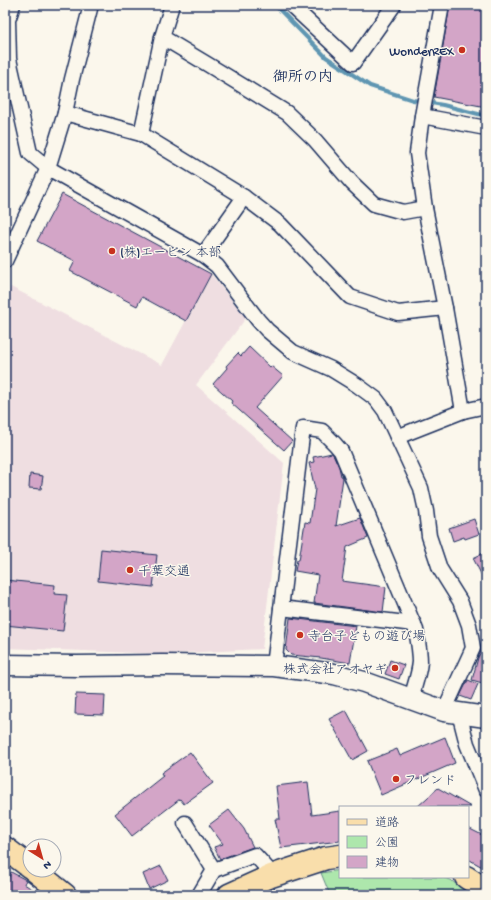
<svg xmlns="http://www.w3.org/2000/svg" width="491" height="900" viewBox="0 0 491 900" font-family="'Gochi Hand','Klee One',sans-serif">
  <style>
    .built { fill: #efdee1 }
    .green { fill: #ade7ac; stroke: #648b85 }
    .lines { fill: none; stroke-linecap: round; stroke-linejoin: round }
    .stream { stroke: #5f96b2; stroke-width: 4 }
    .building { fill: #d3a5c7; stroke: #1b2f5e }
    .street-casing { stroke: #1b2f5e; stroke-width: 17 }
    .secondary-casing { stroke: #1b2f5e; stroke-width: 23 }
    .primary-casing { stroke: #1b2f5e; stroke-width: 25 }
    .street { stroke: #fbf7ec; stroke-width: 14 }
    .secondary { stroke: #fbf7ec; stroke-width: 20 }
    .primary { stroke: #f9deab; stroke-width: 22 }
    .poi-dot { fill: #c8321e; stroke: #fbf7ec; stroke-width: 1.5 }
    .labels { text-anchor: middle; stroke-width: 3; stroke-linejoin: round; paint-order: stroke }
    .poi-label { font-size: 13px; fill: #1b2f5e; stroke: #fbf7ec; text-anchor: start }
    .quarter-label { font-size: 15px; font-weight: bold; fill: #1b2f5e; stroke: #fbf7ec }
  </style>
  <rect width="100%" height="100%" fill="#fbf7ec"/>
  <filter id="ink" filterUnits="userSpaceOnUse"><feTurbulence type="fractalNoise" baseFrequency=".025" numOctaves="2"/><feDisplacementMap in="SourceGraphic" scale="8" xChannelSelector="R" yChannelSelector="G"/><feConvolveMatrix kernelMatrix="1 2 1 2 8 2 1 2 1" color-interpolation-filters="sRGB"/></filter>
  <g filter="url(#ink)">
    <path class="built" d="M211 274 246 318 196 385 284 463 262 649 163 654 5 648V300L11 287 162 365Z"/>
    <path class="green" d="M340 870V877H441L451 880 469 895H330L321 873Z"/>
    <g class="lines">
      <path class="stream" d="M275 5 326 57 370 86 413 100 443 105 486 116"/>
    </g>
    <g class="building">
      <path d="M450 5H486V107L434 97Z"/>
      <path d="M62 194 211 274 186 321 142 297 137 306 70 271 75 261 37 241Z"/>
      <path d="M249 347 270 367 271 366 283 376 255 408 292 441 284 450 231 403 232 401 213 384 227 368 226 366 238 353 241 356Z"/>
      <path d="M332 453 334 456 339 467 341 476H342L343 478 336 526 360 518 368 538 347 547 342 581 386 587 383 612 314 603 318 575 295 571 297 560H299L305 522 310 523 315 489 309 463 314 462 313 457Z"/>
      <path d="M30 474 43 476 41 489 29 488Z"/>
      <path d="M474 519 479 534 465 539 464 537 453 541 449 528Z"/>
      <path d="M101 549 157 555 153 587 98 581Z"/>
      <path d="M486 552V584L473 558Z"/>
      <path d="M5 580 55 585 54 594 67 595 63 631 5 625Z"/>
      <path d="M290 618 356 626 350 663 321 658 291 655 286 650Z"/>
      <path d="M483 640 486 641V684L472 680 478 658 481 651Z"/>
      <path d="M390 660 404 665 399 679 385 674Z"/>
      <path d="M468 680 478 684 471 700 460 696Z"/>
      <path d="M76 694 105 695 104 715 75 714Z"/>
      <path d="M346 710 368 751 352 760 329 719Z"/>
      <path d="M445 737 455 763 381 795 367 761 397 749 400 756Z"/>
      <path d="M190 752 213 783 184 804 180 799 132 836 115 814 163 776 161 773Z"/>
      <path d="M308 782 312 815 340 811V841L281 848 275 819H280L276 786Z"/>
      <path d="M438 788 471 807H417Z"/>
      <path d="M229 810 244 829 253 847 220 859 214 847 223 844 209 825Z"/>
      <path d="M468 828 486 837V869L468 859Z"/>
      <path d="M161 866 168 880 149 889 143 874Z"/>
      <path d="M11 872 26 880 24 884 42 895H5V884Z"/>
    </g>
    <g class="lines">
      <defs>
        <g id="street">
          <path d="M13 5 8 20 9 59 30 153 48 168 203 255 217 266 258 320 267 330 293 352 331 369 357 385 376 399 385 411 421 488 426 511 429 536 440 569 460 601 469 625 473 648 444 711"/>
          <path d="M291 5 353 63 394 5"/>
          <path d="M442 5 422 116 417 153 425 208 445 308"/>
          <path d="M162 37 207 64 287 113 315 140 352 183 374 204 403 212 425 208"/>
          <path d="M65 113 141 134 244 197 280 224 350 297 398 313 445 308 463 411 397 437"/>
          <path d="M422 116 486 128"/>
          <path d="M141 134 162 37 172 5"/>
          <path d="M203 255 244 197"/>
          <path d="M5 261 48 168 65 113 72 79 91 5"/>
          <path d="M463 411 486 406"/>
          <path d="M281 608 414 624"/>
          <path d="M274 666 303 428 322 431 335 444 341 451 416 630C418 641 420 651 420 662 419 674 414 687 411 699"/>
          <path d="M459 713 467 744 486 790"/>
          <path d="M185 823 214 870"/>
          <path d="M199 895 214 870 255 855 274 876"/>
        </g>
        <path id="secondary" d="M5 665 77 666 162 665 274 666 334 674 364 682 444 711 486 717"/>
        <g id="primary">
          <path d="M5 848 30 867"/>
          <path d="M34 870 65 895"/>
          <path d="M466 877 486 890"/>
          <path d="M229 895 271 876 326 858 340 856"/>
        </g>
      </defs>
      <use href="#street" class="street-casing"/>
      <use href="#secondary" class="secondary-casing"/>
      <use href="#primary" class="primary-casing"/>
      <use href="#street" class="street"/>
      <use href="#secondary" class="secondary"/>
      <use href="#primary" class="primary"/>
    </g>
  </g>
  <g class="poi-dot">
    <circle cx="462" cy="50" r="4"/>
    <circle cx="112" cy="251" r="4"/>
    <circle cx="130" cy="570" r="4"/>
    <circle cx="300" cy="635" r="4"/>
    <circle cx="395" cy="668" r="4"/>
    <circle cx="396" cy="779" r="4"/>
  </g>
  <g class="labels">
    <g class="poi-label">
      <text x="454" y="55" text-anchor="end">WonderREX</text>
      <text x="120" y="256">(株)エービン 本部</text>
      <text x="138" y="575">千葉交通</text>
      <text x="308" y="640">寺台子どもの遊び場</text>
      <text x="387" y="673" text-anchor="end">株式会社アオヤギ</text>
      <text x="404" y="784">フレンド</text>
    </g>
    <g class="quarter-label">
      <text x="303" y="81">御所の内</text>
    </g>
  </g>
  <rect width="491" height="900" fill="none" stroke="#fbf7ec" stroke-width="20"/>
  <rect x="10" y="10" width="471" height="880" fill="none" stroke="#1b2f5e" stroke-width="1.5" filter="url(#ink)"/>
  <rect x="339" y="806" width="130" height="72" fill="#fbf7ec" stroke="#a1a7b3"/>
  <rect x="347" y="819" width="20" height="6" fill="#f9deab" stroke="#a1a7b3"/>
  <text x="375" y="826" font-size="12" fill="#1b2f5e">道路</text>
  <rect x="347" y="836" width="20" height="12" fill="#ade7ac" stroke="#a1a7b3"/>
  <text x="375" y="846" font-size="12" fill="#1b2f5e">公園</text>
  <rect x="347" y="856" width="20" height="12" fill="#d3a5c7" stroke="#a1a7b3"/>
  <text x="375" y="866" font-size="12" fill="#1b2f5e">建物</text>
  <g transform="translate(42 858) rotate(143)"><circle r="19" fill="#fbf7ec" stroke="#a1a7b3"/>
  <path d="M0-3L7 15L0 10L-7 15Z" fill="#c8321e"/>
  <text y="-6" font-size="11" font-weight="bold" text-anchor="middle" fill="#1b2f5e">N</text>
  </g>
</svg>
